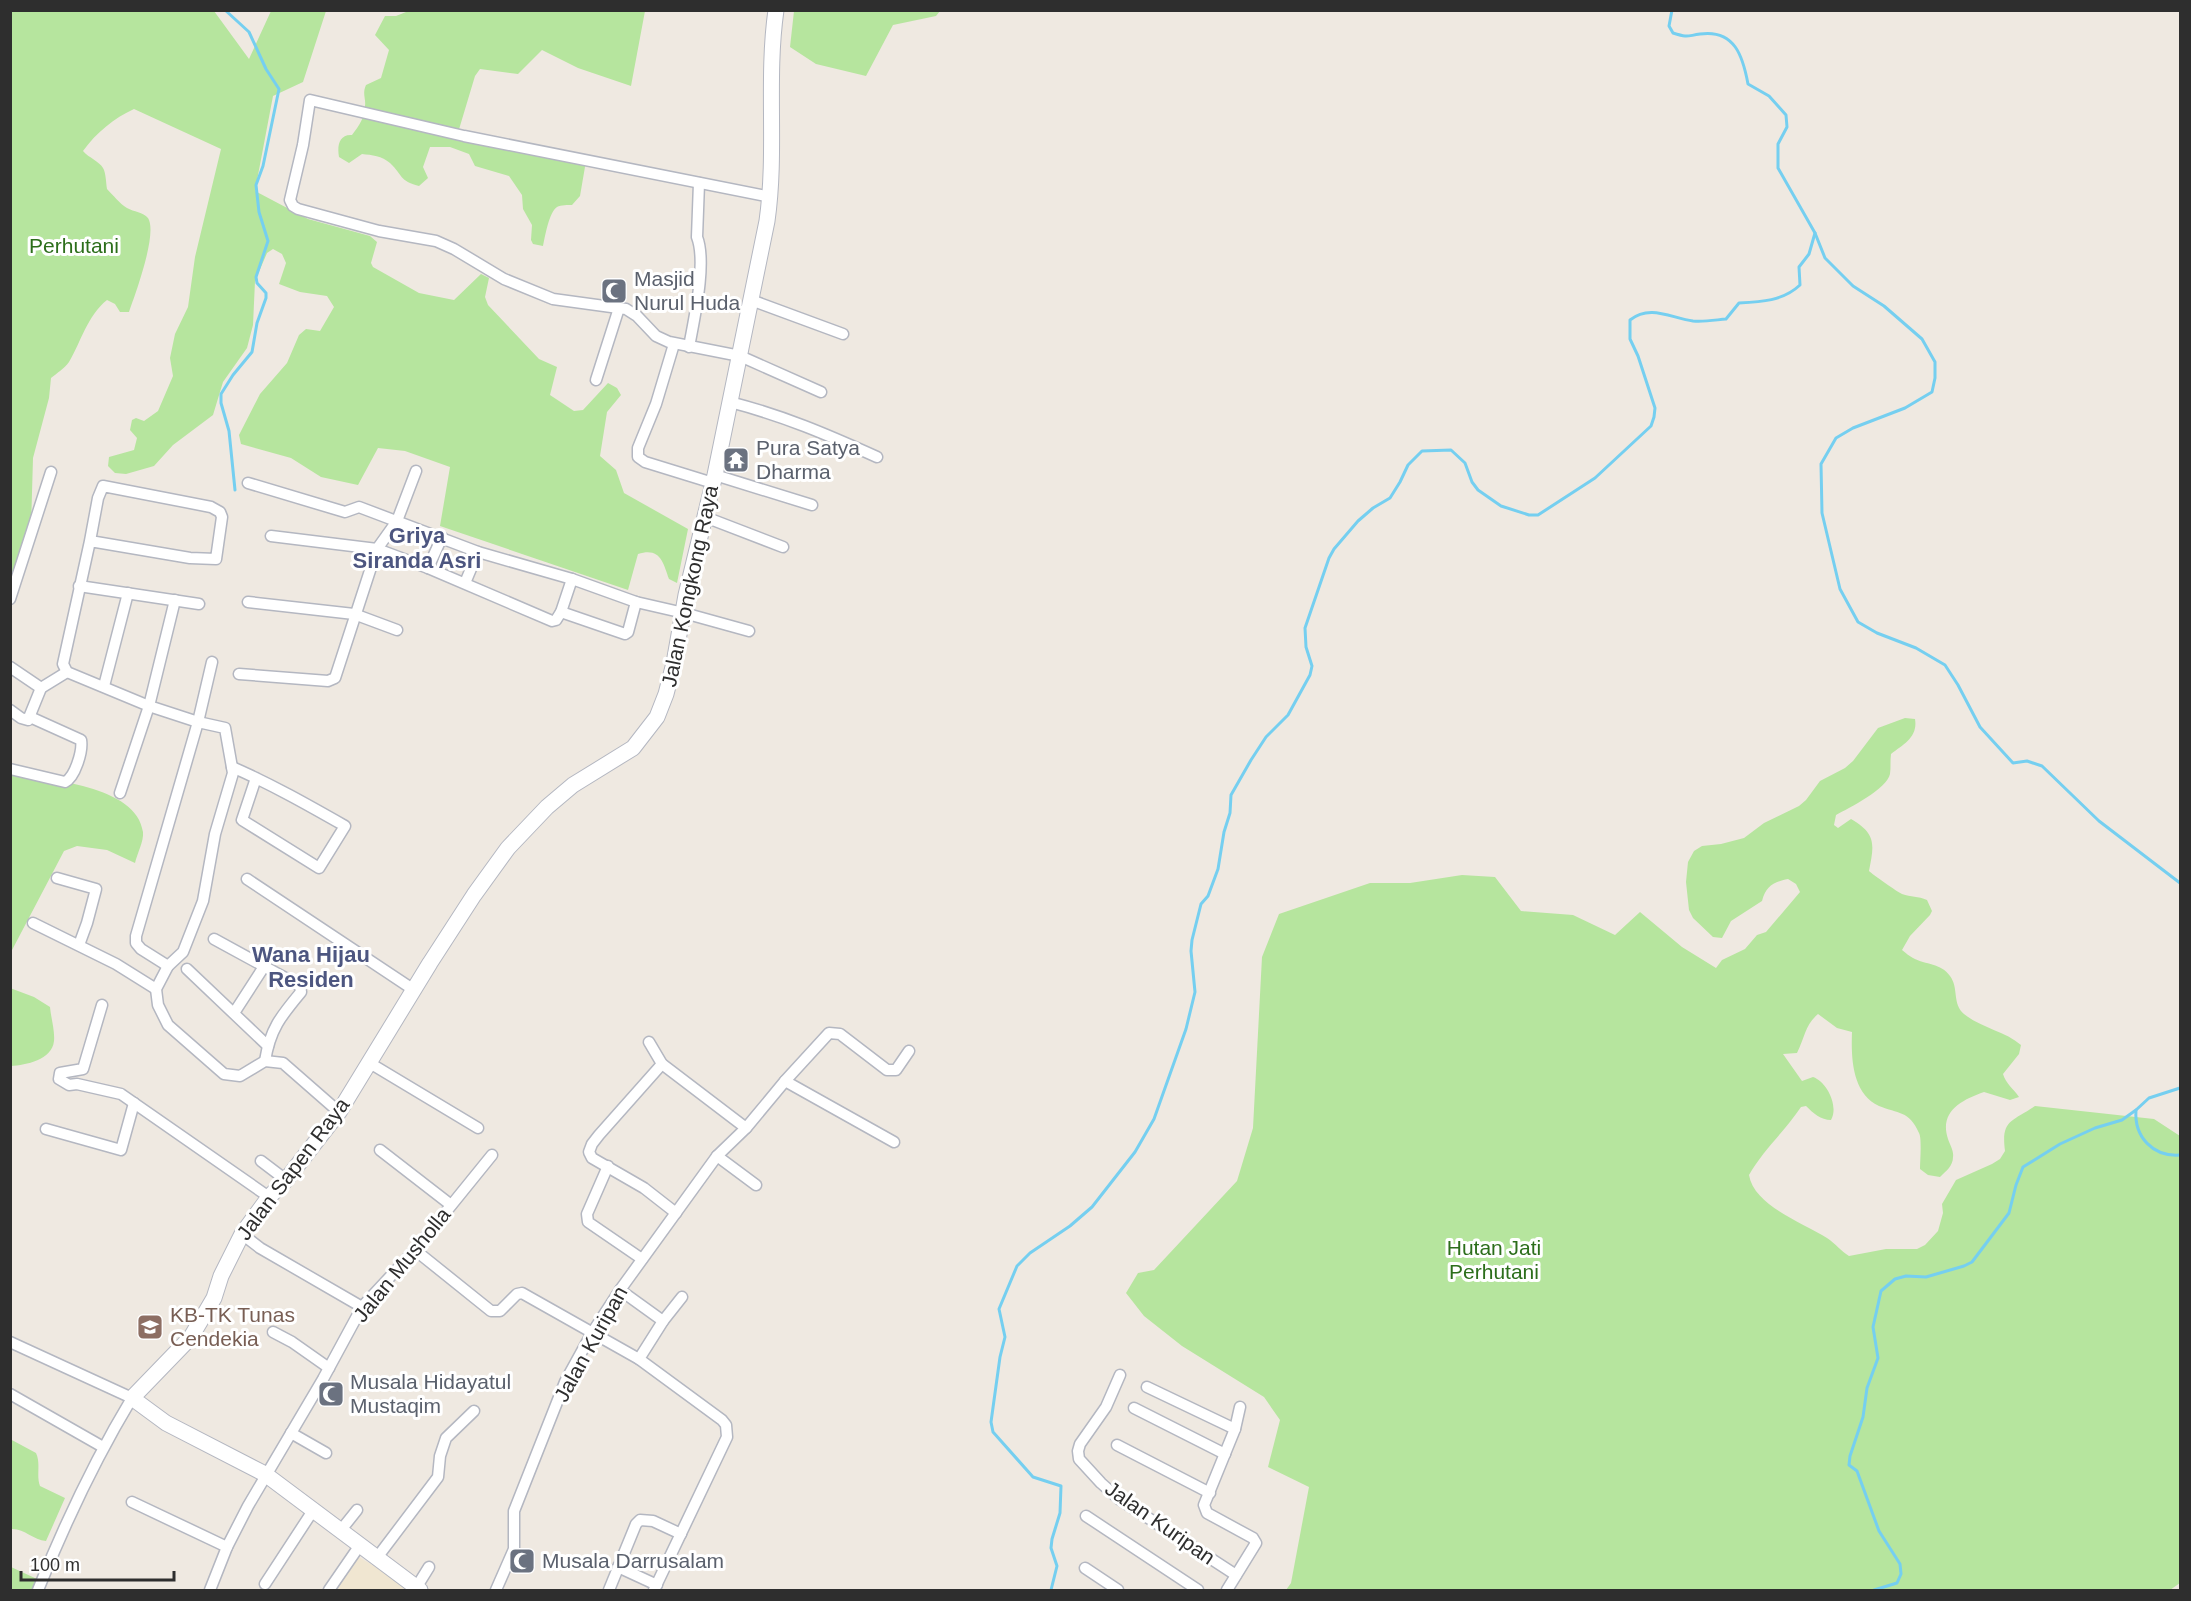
<svg xmlns="http://www.w3.org/2000/svg" width="2191" height="1601" viewBox="0 0 2191 1601" font-family="Arial,sans-serif">
  <style>
    .education { fill: #f0e6d1 }
    .green { fill: #b6e59e }
    .lines { fill: none; stroke-linecap: round; stroke-linejoin: round }
    .stream { stroke: #75cff0; stroke-width: 3 }
    .street-casing { stroke: #b4b7c1; stroke-width: 13 }
    .secondary-casing { stroke: #b4b7c1; stroke-width: 17 }
    .street { stroke: #fff; stroke-width: 10 }
    .secondary { stroke: #fff; stroke-width: 15 }
    .labels { text-anchor: middle; stroke-width: 6; stroke-linejoin: round; paint-order: stroke }
    .park-label { font-size: 21px; fill: #2c6e1b; stroke: #fff }
    .worship-label { font-size: 21px; fill: #5b616d; stroke: #fff; text-anchor: start }
    .street-label { font-size: 21px; fill: #2e2e2e; stroke: #fff }
    .education-label { font-size: 21px; fill: #785e54; stroke: #fff; text-anchor: start }
    .neighbourhood-label { font-size: 22px; font-weight: bold; fill: #4d5680; stroke: #fff }
  </style>
  <rect width="100%" height="100%" fill="#efe9e1"/>
  <path class="education" d="M355 1555 416 1590H333Z"/>
  <g class="green">
    <path d="M411 10 645 11 631 86 578 68 542 50 518 74 480 69 475 76 457 136 586 161 580 196 572 205C568 205 561 205 557 207 549 212 545 237 543 246L533 244 531 240 532 225 523 209 522 195 509 176 475 166 469 154 450 147H430L423 167 428 178 419 186C399 181 403 175 390 163 382 156 372 155 362 154L349 163 339 157C337 146 339 134 352 135 359 126 365 117 365 106 366 98 362 94 366 85L381 78 389 50 375 35 385 16H396Z"/>
    <path d="M11 11H214L249 59 271 11H326L303 82 273 96 255 191 308 219 370 236 377 242 371 263 373 267 419 293 454 300 481 274 489 278 485 297 488 305 539 359 557 367 550 395 574 411 583 410 608 383 617 388 621 395 607 412 600 456 616 470 624 493 688 529 677 583 669 579C663 562 660 547 638 554L628 590 440 526 450 467 405 451 378 448 358 485 321 477 291 458 241 444 239 435 260 394 287 363 299 335 306 329 320 331 334 307 327 296 300 292 279 284 286 263 282 254 273 249 267 253 255 281 253 325 247 348 223 382 213 415 173 445 154 466 126 474 115 473 108 466 109 457 134 450 137 438 130 430 132 420 136 418 144 421 158 411 173 376 170 358 175 334 188 307 195 257 221 149 134 109C114 118 96 133 83 151 89 158 99 161 103 168 106 173 106 183 107 189 113 195 120 204 127 208 134 212 143 212 148 218 158 233 135 295 129 312H120L115 304 107 300C87 316 81 342 69 362 64 369 57 373 51 378L49 398 33 458 31 528 11 588Z"/>
    <path d="M794 11V10L940 11 936 16 893 25 866 76 816 64 790 47Z"/>
    <path d="M1905 718 1915 719C1918 737 1904 744 1891 754 1890 761 1891 767 1890 774 1887 789 1849 808 1836 815L1834 825 1838 828 1851 819C1877 834 1874 845 1869 871 1872 874 1899 893 1902 894 1911 897 1918 896 1927 900L1932 911 1930 915 1910 936 1902 950C1906 953 1909 956 1913 958 1926 965 1941 963 1950 976 1959 988 1952 1004 1964 1014 1981 1028 2005 1031 2021 1045L2019 1054 2003 1074C2006 1084 2013 1088 2019 1097L2010 1100 1984 1092C1961 1100 1939 1112 1948 1139 1950 1145 1954 1151 1953 1157 1953 1166 1946 1171 1940 1177L1928 1175 1920 1169C1920 1162 1922 1138 1919 1133 1909 1110 1898 1114 1879 1106 1852 1093 1851 1058 1852 1032L1837 1028 1818 1014C1805 1025 1805 1037 1797 1053L1783 1054 1802 1081 1813 1077C1827 1082 1839 1106 1831 1120 1821 1120 1813 1113 1806 1106L1801 1107C1785 1131 1763 1150 1749 1175 1754 1206 1804 1223 1827 1238 1836 1244 1841 1251 1849 1256L1886 1249H1917L1925 1245 1938 1231 1943 1213 1942 1204 1956 1180 1992 1164 2000 1159 2005 1151C2001 1120 2011 1122 2035 1106L2154 1119 2180 1136V1583L2170 1590H1286L1291 1583 1309 1487 1268 1467 1280 1420 1264 1397 1182 1346 1144 1316 1126 1293 1138 1273 1154 1270 1237 1181 1253 1128 1262 957 1279 914 1370 883H1410L1462 875 1495 877 1521 911 1573 915 1615 935 1640 912 1682 947 1716 968 1722 960 1745 949 1757 935 1766 932 1800 892 1796 884 1788 879C1773 882 1766 886 1762 901L1731 921 1722 938 1713 937 1693 918 1689 910 1686 882 1688 862 1694 851 1702 846 1721 844 1744 838 1764 823 1799 806 1806 800 1820 781 1845 768 1853 761 1878 728Z"/>
    <path d="M11 773C47 780 137 785 143 832 144 841 137 854 135 863L107 850 77 846 64 851 11 952Z"/>
    <path d="M10 988 34 997 50 1007C51 1018 55 1031 54 1041 52 1060 26 1065 11 1066Z"/>
    <path d="M10 1439 36 1453C41 1463 36 1476 40 1486L65 1498 46 1541C33 1540 24 1528 11 1529Z"/>
    <path d="M11 1567 37 1579 32 1590H11Z"/>
  </g>
  <g class="lines">
    <g class="stream">
      <path d="M225 10 249 32 266 69 279 89 263 166 256 185 259 212 268 241 256 277 257 283 266 293V298L257 323 252 352 233 375 221 394V403L229 431 235 490"/>
      <path d="M1672 10 1669 26 1673 33C1689 38 1686 36 1700 34 1735 29 1743 57 1748 84L1769 96 1786 115 1787 127 1778 144V168L1815 233 1825 258 1853 286 1884 306 1922 339 1935 362V378L1932 392 1905 408 1853 428 1836 438 1821 464 1822 513 1840 589 1858 622 1877 633 1916 648 1945 665 1958 685 1980 727 2013 763 2027 761 2042 766 2099 821 2180 883"/>
      <path d="M2180 1088 2149 1098 2136 1110C2134 1137 2153 1157 2180 1155"/>
      <path d="M1051 1590 1057 1566 1051 1548 1052 1539 1060 1513 1061 1486 1033 1477 993 1432 991 1422 1000 1357 1005 1337 999 1309 1017 1266 1030 1253 1070 1226 1092 1207 1135 1152 1154 1119 1186 1029 1195 992 1191 951 1192 940 1201 904 1208 896 1218 869 1224 832 1230 813 1231 795 1251 760 1266 737 1288 715 1310 675 1312 666 1306 647 1305 628 1329 558 1334 549 1358 521 1373 508 1390 498 1400 482 1408 465 1422 451 1451 450 1465 463 1472 482 1478 490 1501 506 1529 515H1538L1595 478 1651 426 1654 417 1655 408 1638 356 1630 339V320C1650 304 1671 318 1693 321 1704 322 1715 320 1726 319L1739 303C1761 302 1783 301 1800 285L1799 267 1809 254 1815 233"/>
      <path d="M1874 1590 1897 1583 1901 1574 1900 1564 1879 1531 1857 1471 1849 1465 1850 1456 1863 1417 1867 1388 1878 1358 1873 1327 1881 1291 1895 1279 1906 1276 1926 1277 1964 1266 1972 1262 2009 1213 2016 1185 2023 1167 2060 1144 2095 1128 2122 1120 2136 1110"/>
    </g>
    <defs>
      <g id="street">
        <path d="M771 197 464 136 310 100 303 145 290 200 293 206 298 209 379 231 436 241 454 249 504 279 553 299 626 309 637 316 656 336 669 342 740 356 821 392"/>
        <path d="M751 300 843 334"/>
        <path d="M674 344 656 404 638 448V457L645 462 713 483"/>
        <path d="M689 347C694 319 707 263 697 237L699 183"/>
        <path d="M596 380 619 308"/>
        <path d="M730 402C784 416 826 434 877 457"/>
        <path d="M715 475 812 505"/>
        <path d="M248 483 345 512 359 507 478 552 572 579 636 602 684 613 749 631"/>
        <path d="M705 517 783 547"/>
        <path d="M271 536 377 549 428 568 552 621 556 620 561 612 572 579"/>
        <path d="M90 541 98 498 103 486 211 507 220 512 222 517 216 559 190 558 90 541 63 664 67 672 149 706 198 722 225 728 233 773 215 834 203 901 183 952 168 966 156 989 158 1005 168 1025 224 1074 240 1076 265 1061 283 1063 339 1112"/>
        <path d="M428 568 442 537"/>
        <path d="M465 583 478 552"/>
        <path d="M79 586 199 604"/>
        <path d="M10 599 51 472"/>
        <path d="M248 602 354 614 397 630"/>
        <path d="M561 612 625 634 628 632 636 602"/>
        <path d="M10 667 41 688 67 672"/>
        <path d="M239 674 328 681 335 678 377 549 397 521 416 471"/>
        <path d="M104 686 128 593"/>
        <path d="M10 710 21 718 28 720 41 688"/>
        <path d="M232 767C271 784 308 805 345 826L319 868 242 820 256 778"/>
        <path d="M10 769 65 782C75 777 83 751 81 740L30 717"/>
        <path d="M120 793 149 706 175 600"/>
        <path d="M57 878 96 889 87 923 79 945"/>
        <path d="M247 879 414 990"/>
        <path d="M33 923 116 964 156 989"/>
        <path d="M214 939 300 986 301 992C281 1016 270 1029 265 1061"/>
        <path d="M168 966 141 949 136 943V936L198 722 212 662"/>
        <path d="M187 969 268 1046"/>
        <path d="M102 1005 83 1069 60 1073 59 1079 69 1085 77 1084 121 1094 269 1197"/>
        <path d="M234 1013 265 965"/>
        <path d="M649 1042 662 1064 746 1128"/>
        <path d="M368 1062 478 1128"/>
        <path d="M662 1064 599 1135 592 1144 589 1152 592 1158 644 1188 676 1213"/>
        <path d="M785 1081 894 1142"/>
        <path d="M46 1129 121 1150 134 1103"/>
        <path d="M380 1150 451 1205"/>
        <path d="M717 1156 756 1185"/>
        <path d="M261 1161 286 1180"/>
        <path d="M608 1166 587 1214 588 1222 642 1259"/>
        <path d="M242 1234 260 1248 362 1307"/>
        <path d="M415 1250 491 1311H500L517 1294 522 1293 639 1359"/>
        <path d="M620 1290 663 1321"/>
        <path d="M273 1332 292 1342 329 1368"/>
        <path d="M10 1342 132 1398C94 1461 65 1523 38 1590"/>
        <path d="M1120 1375 1106 1407 1080 1444 1078 1451 1079 1459 1101 1483 1119 1499 1236 1575"/>
        <path d="M1147 1387 1235 1429"/>
        <path d="M10 1394 103 1447"/>
        <path d="M1134 1408 1225 1454"/>
        <path d="M291 1433 326 1453"/>
        <path d="M1117 1445 1210 1493"/>
        <path d="M132 1502 227 1547"/>
        <path d="M1086 1516 1198 1590"/>
        <path d="M341 1530 357 1510"/>
        <path d="M376 1559 438 1477 440 1456 446 1438 474 1411"/>
        <path d="M618 1567 657 1585"/>
        <path d="M1085 1568 1118 1590"/>
        <path d="M265 1584 314 1509"/>
        <path d="M416 1588 429 1567"/>
        <path d="M210 1590 227 1547 248 1506 323 1379 362 1307 415 1250 492 1155"/>
        <path d="M329 1590 360 1545"/>
        <path d="M496 1590 514 1549V1511L565 1382 592 1333 620 1290 717 1156 746 1128 785 1081 829 1033 840 1034 887 1070H896L909 1051"/>
        <path d="M609 1590 636 1524 640 1520 653 1521 681 1534"/>
        <path d="M654 1590 727 1437 726 1425 722 1420 639 1359 663 1321 682 1297"/>
        <path d="M1227 1590 1256 1543 1253 1538 1207 1513 1204 1505 1235 1429 1240 1407"/>
      </g>
      <path id="secondary" d="M420 1590 265 1474 166 1423 132 1398 191 1337 214 1298 221 1276 242 1234 269 1197 286 1180 339 1112 430 963 474 895 508 848 547 807 573 785 633 748 657 717 666 694 674 663 686 595 715 475 767 221C777 151 766 80 776 10"/>
    </defs>
    <use href="#street" class="street-casing"/>
    <use href="#secondary" class="secondary-casing"/>
    <use href="#street" class="street"/>
    <use href="#secondary" class="secondary"/>
  </g>
  <defs>
    <symbol id="mosque-square" viewBox="-11 -11 22 22"><rect x="-9" y="-9" width="18" height="18" rx="4" fill="#6b7280" stroke="#fff"/><path d="M3.5-4.9A6 6 0 1 0 3.5 4.9A5 5 0 1 1 3.5-4.9Z" fill="#fff"/></symbol>
    <symbol id="temple-square" viewBox="-11 -11 22 22"><rect x="-9" y="-9" width="18" height="18" rx="4" fill="#6b7280" stroke="#fff"/><path d="M0-6L5-2H3V0L6.5 2.5H4V6H1.5V3h-3V6H-4V2.5H-6.5L-3 0V-2H-5Z" fill="#fff"/></symbol>
    <symbol id="school-square" viewBox="-11 -11 22 22"><rect x="-9" y="-9" width="18" height="18" rx="4" fill="#8d6e63" stroke="#fff"/><path d="M0-5L7-2L0 1L-7-2ZM-4 1L0 2.5L4 1V4Q0 6-4 4Z" fill="#fff"/></symbol>
  </defs>
  <g fill-rule="evenodd">
    <use href="#mosque-square" x="599" y="276" width="30" height="30"/>
    <use href="#temple-square" x="721" y="445" width="30" height="30"/>
    <use href="#school-square" x="135" y="1312" width="30" height="30"/>
    <use href="#mosque-square" x="316" y="1379" width="30" height="30"/>
    <use href="#mosque-square" x="507" y="1546" width="30" height="30"/>
  </g>
  <g class="labels">
    <g class="park-label">
      <text x="74" y="253">Perhutani</text>
      <text x="1494" y="1255">Hutan Jati<tspan x="1494" dy="24">Perhutani</tspan></text>
    </g>
    <g class="worship-label">
      <text x="634" y="286">Masjid<tspan x="634" dy="24">Nurul Huda</tspan></text>
      <text x="756" y="455">Pura Satya<tspan x="756" dy="24">Dharma</tspan></text>
      <text x="350" y="1389">Musala Hidayatul<tspan x="350" dy="24">Mustaqim</tspan></text>
      <text x="542" y="1568">Musala Darrusalam</text>
    </g>
    <g class="street-label">
      <text transform="translate(690 586) rotate(-78)" y="7">Jalan Kongkong Raya</text>
      <text transform="translate(293 1169) rotate(-53)" y="7">Jalan Sapen Raya</text>
      <text transform="translate(402 1265) rotate(-51)" y="7">Jalan Musholla</text>
      <text transform="translate(591 1344) rotate(-61)" y="7">Jalan Kuripan</text>
      <text transform="translate(1160 1523) rotate(35)" y="7">Jalan Kuripan</text>
    </g>
    <g class="education-label">
      <text x="170" y="1322">KB-TK Tunas<tspan x="170" dy="24">Cendekia</tspan></text>
    </g>
    <g class="neighbourhood-label">
      <text x="417" y="543">Griya<tspan x="417" dy="25">Siranda Asri</tspan></text>
      <text x="311" y="962">Wana Hijau<tspan x="311" dy="25">Residen</tspan></text>
    </g>
  </g>
  <rect width="2191" height="1601" fill="none" stroke="#2e2e2e" stroke-width="24"/>
  <path d="M21 1571v9h153v-9" fill="none" stroke="#2e2e2e" stroke-width="3"/>
  <text x="30" y="1571" font-size="18" fill="#2e2e2e" stroke="#ffffff" stroke-width="4.5" paint-order="stroke">100 m</text>
</svg>
